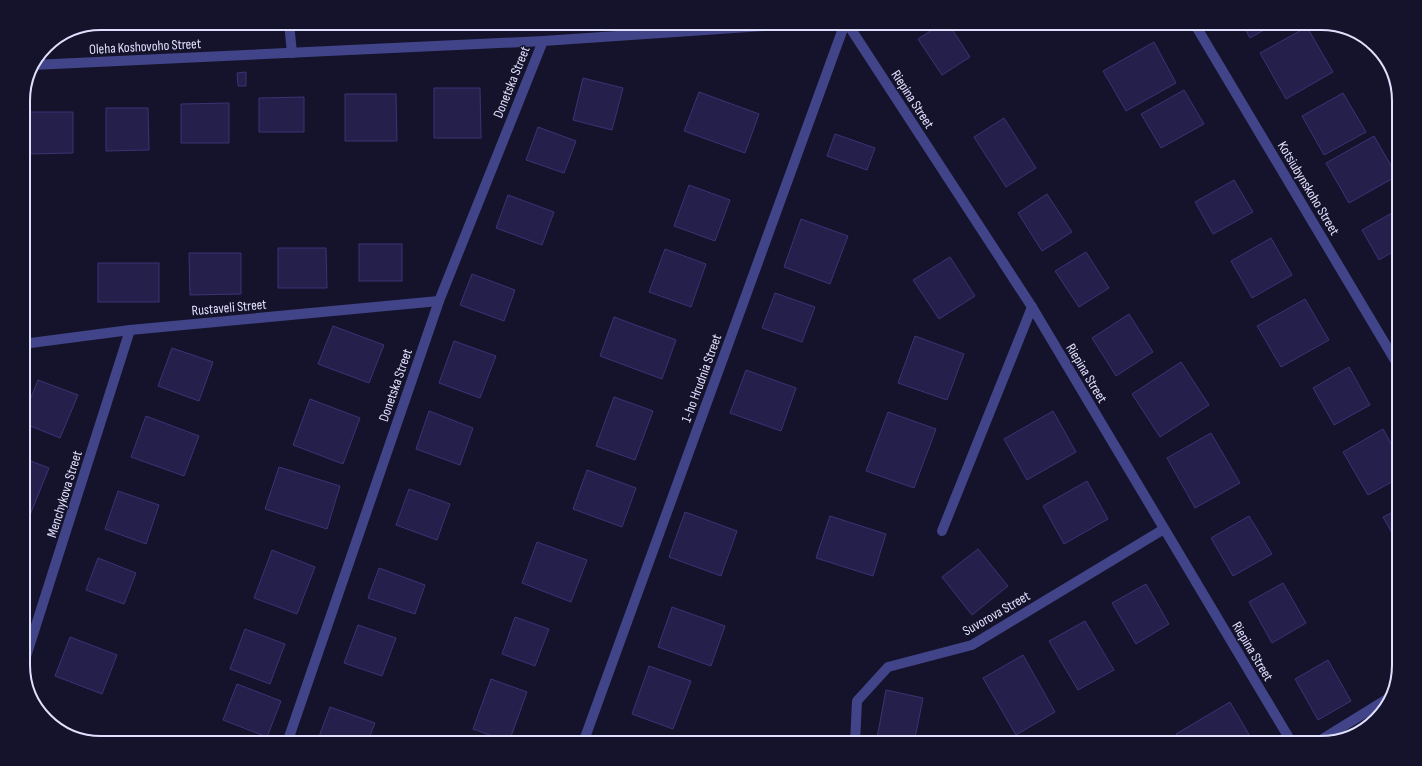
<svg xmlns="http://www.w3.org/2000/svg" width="1422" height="766" viewBox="0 0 1422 766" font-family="'Sofia Sans Condensed',sans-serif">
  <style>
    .building { fill: #25204b; stroke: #3a3376 }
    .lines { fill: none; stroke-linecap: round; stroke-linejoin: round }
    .minor { stroke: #414488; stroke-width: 10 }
    .labels { text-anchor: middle; stroke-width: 3; stroke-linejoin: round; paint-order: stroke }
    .street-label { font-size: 14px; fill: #e0dffd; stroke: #15132b }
    .rim { fill: none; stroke: #e0dffd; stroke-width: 2 }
  </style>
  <rect width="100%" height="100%" fill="#15132b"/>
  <g class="building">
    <path d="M943 23H948L970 57 942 75 918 39Z"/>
    <path d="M1242 23H1276L1250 38Z"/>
    <path d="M1307 27 1333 72 1286 99 1260 53Z"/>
    <path d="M1154 42 1176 83 1126 111 1103 71Z"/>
    <path d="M246 72V86H238L237 73Z"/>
    <path d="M583 78 623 88 612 130 573 120Z"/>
    <path d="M434 88H480L481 138H434Z"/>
    <path d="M1184 90 1204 124 1161 148 1141 114Z"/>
    <path d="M699 92 759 114 745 153 684 131Z"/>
    <path d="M1343 93 1366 132 1324 155 1302 116Z"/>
    <path d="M345 94H396L397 141H345Z"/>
    <path d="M304 97V132H259V98Z"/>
    <path d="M229 103V143H181V104Z"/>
    <path d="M106 108H148L149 150 106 151Z"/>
    <path d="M28 112H73V153L28 154Z"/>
    <path d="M1004 118 1036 168 1006 187 974 137Z"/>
    <path d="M538 127 576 141 564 173 526 160Z"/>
    <path d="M835 134 875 148 867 170 827 156Z"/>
    <path d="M1374 136 1397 176 1349 203 1326 163Z"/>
    <path d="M1234 180 1253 212 1213 234 1195 202Z"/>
    <path d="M689 185 730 200 715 241 674 226Z"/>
    <path d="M1047 194 1072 232 1042 251 1018 213Z"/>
    <path d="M508 195 554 212 542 245 496 228Z"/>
    <path d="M1399 209V248L1379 260 1362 230Z"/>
    <path d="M801 219 848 236 830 284 784 267Z"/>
    <path d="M1271 238 1292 275 1252 298 1231 261Z"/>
    <rect x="359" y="244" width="43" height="37"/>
    <path d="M278 248H326L327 288H278Z"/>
    <path d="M665 249 706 264 691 307 649 292Z"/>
    <path d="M1086 252 1109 288 1079 307 1055 271Z"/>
    <path d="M189 253H241V294L190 295Z"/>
    <path d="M950 257 975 296 939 319 913 280Z"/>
    <rect x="98" y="263" width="61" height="39"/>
    <path d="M472 274 515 290 504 321 460 305Z"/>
    <path d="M775 293 815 307 802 342 762 328Z"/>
    <path d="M1305 299 1329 340 1281 367 1257 326Z"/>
    <path d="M1129 314 1153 352 1116 376 1092 338Z"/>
    <path d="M614 317 676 340 662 379 600 356Z"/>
    <path d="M333 326 384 345 369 383 318 364Z"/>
    <path d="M915 336 964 354 947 400 898 383Z"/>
    <path d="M454 341 496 356 480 398 439 383Z"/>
    <path d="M172 348 213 362 199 401 158 386Z"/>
    <path d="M1181 362 1209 405 1160 437 1132 394Z"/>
    <path d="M1349 367 1370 405 1334 425 1313 388Z"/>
    <path d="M746 370 796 388 781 431 730 413Z"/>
    <path d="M38 380 78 395 60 438 23 423V417Z"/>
    <path d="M614 397 653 411 635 460 596 446Z"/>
    <path d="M310 399 360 418 343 464 293 445Z"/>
    <path d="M429 411 473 428 460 465 416 449Z"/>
    <path d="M1053 411 1076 452 1027 480 1004 439Z"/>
    <path d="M888 412 936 429 914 488 866 471Z"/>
    <path d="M146 416 199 436 184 476 131 457Z"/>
    <path d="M1383 429 1399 458V478L1368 495 1343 452Z"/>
    <path d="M1211 433 1240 483 1195 508 1167 458Z"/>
    <path d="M23 458 49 468 30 515 23 512Z"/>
    <path d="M279 467 340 486 327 529 265 509Z"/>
    <path d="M587 470 636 488 622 527 573 509Z"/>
    <path d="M1087 481 1108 519 1064 544 1043 506Z"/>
    <path d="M409 489 450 504 437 540 396 525Z"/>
    <path d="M118 491 159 505 146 544 105 529Z"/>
    <path d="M1399 509V545L1383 517Z"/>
    <path d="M685 512 737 531 721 576 669 557Z"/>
    <path d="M830 516 886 534 873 576 816 558Z"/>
    <path d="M1249 516 1272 554 1233 576 1211 538Z"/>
    <path d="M537 542 587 560 571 602 522 583Z"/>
    <path d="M978 549 1008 586 972 615 942 577Z"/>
    <path d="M272 550 315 567 297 614 254 598Z"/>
    <path d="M98 558 136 573 124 604 86 590Z"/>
    <path d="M379 568 425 585 415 614 368 598Z"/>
    <path d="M1283 583 1306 623 1272 643 1249 602Z"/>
    <path d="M1146 584 1169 624 1136 644 1112 603Z"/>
    <path d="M672 607 725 626 711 666 658 647Z"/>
    <path d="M515 617 549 629 535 666 502 654Z"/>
    <path d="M1085 621 1114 670 1078 690 1049 641Z"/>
    <path d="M358 625 396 638 382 676 344 663Z"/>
    <path d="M245 629 285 644 270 684 230 669Z"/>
    <path d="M70 637 117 655 102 694 55 676Z"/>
    <path d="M1023 655 1055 712 1016 735 983 678Z"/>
    <path d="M1328 660 1351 701 1318 720 1295 679Z"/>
    <path d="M649 666 691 681 673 729 632 714Z"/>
    <path d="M491 679 527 692 509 742 473 729Z"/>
    <path d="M237 684 281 701 267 737 223 720Z"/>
    <path d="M886 690 923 698 914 743H901L877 738Z"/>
    <path d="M1230 702 1254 743H1181L1176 734Z"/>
    <path d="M330 707 375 723 367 743 317 742Z"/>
  </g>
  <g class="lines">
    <g class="minor">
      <path d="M289 23 292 53"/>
      <path d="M847 23 1032 307 1292 743"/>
      <path d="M1194 23 1399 367"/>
      <path d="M33 65 543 41 809 23"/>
      <path d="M23 344 130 330 439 301"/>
      <path d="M942 531 1032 307"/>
      <path d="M23 666 130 330"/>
      <path d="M287 743 439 301 543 41"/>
      <path d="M583 743 845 23"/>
      <path d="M855 743 857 701 888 667 972 645 1164 529"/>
      <path d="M1316 743 1392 696"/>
    </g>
  </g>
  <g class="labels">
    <g class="street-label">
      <text transform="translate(145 46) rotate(-3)" y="5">Oleha Koshovoho Street</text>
      <text transform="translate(511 82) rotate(-68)" y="5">Donetska Street</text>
      <text transform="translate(913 99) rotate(57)" y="5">Riepina Street</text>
      <text transform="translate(1309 188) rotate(59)" y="5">Kotsiubynskoho Street</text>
      <text transform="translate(229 307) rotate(-5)" y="5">Rustaveli Street</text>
      <text transform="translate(1087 373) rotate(59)" y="5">Riepina Street</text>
      <text transform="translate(701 378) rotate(-70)" y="5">1-ho Hrudnia Street</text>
      <text transform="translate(395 385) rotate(-71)" y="5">Donetska Street</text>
      <text transform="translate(64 494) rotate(-73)" y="5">Menchykova Street</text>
      <text transform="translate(996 613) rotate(-30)" y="5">Suvorova Street</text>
      <text transform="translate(1253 651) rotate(59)" y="5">Riepina Street</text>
    </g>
  </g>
  <path d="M0 0H1422V766H0ZM101 30H1321A71 71 0 0 1 1392 101V665A71 71 0 0 1 1321 736H101A71 71 0 0 1 30 665V101A71 71 0 0 1 101 30Z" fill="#15132b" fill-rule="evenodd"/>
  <path class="rim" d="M101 30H1321A71 71 0 0 1 1392 101V665A71 71 0 0 1 1321 736H101A71 71 0 0 1 30 665V101A71 71 0 0 1 101 30Z"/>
</svg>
